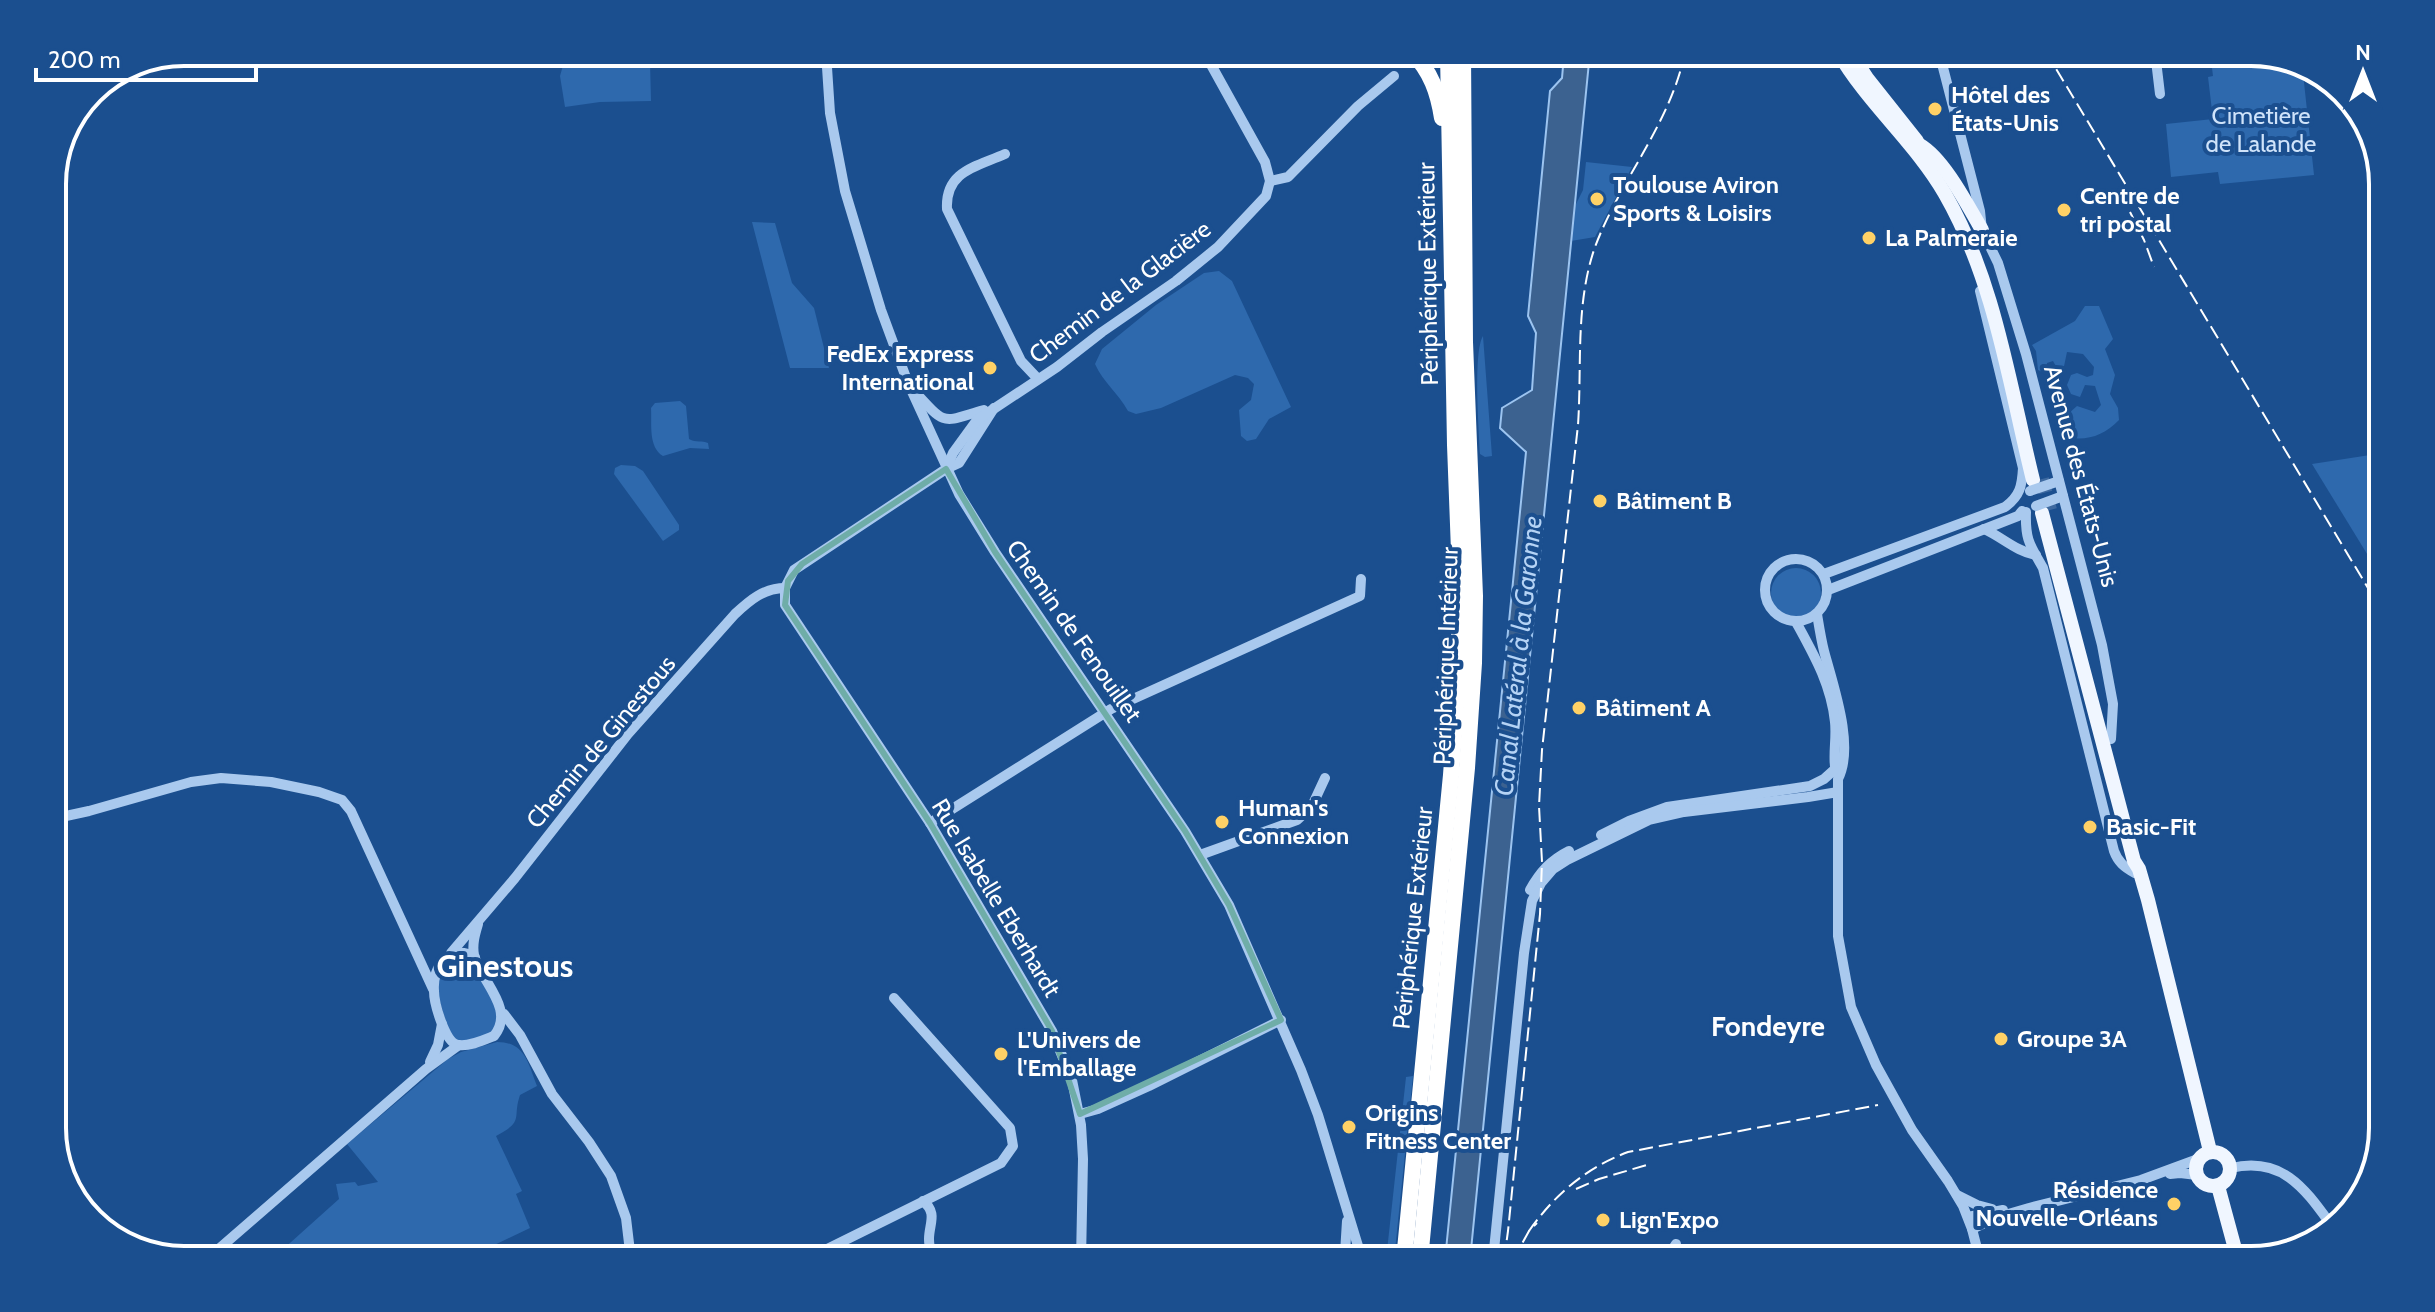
<svg xmlns="http://www.w3.org/2000/svg" width="2435" height="1312" viewBox="0 0 2435 1312" font-family="Cabin,sans-serif">
  <style>
    .green { fill: #2e69ad }
    .water { fill: #3c6290; stroke: #9cc4f0; stroke-width: 2 }
    .lines { fill: none; stroke-linecap: round; stroke-linejoin: round }
    .major-tunnel { stroke: #3d69a0; stroke-width: 14; stroke-dasharray: 14 7; stroke-linecap: butt }
    .minor { stroke: #a9c9ee; stroke-width: 10 }
    .major { stroke: #f0f6ff; stroke-width: 14 }
    .highway { stroke: #fff; stroke-width: 16 }
    .rail { stroke: #fff; stroke-width: 2; stroke-dasharray: 14 6; stroke-linecap: butt }
    .minor-bridge { stroke: #a9c9ee; stroke-width: 10 }
    .marked { fill: none; stroke: #6fada8; stroke-width: 6; stroke-linejoin: round }
    .poi-dot { fill: #ffd166; stroke: #1b4f8f; stroke-width: 3 }
    .labels { text-anchor: middle; stroke-width: 8; stroke-linejoin: round; paint-order: stroke }
    .poi-label { font-size: 24px; font-weight: bold; fill: #fff; stroke: #1b4f8f; text-anchor: start }
    .park-label { font-size: 24px; fill: #cfe3fa; stroke: #1b4f8f }
    .street-label { font-size: 24px; fill: #fff; stroke: #1b4f8f }
    .water-label { font-size: 26px; font-style: italic; fill: #b5d3f5; stroke: #1b4f8f }
    .quarter-label { font-size: 28px; font-weight: bold; fill: #fff; stroke: #1b4f8f }
    .district-label { font-size: 32px; font-weight: bold; fill: #fff; stroke: #1b4f8f }
    .rim { fill: none; stroke: #fff; stroke-width: 4 }
  </style>
  <rect width="100%" height="100%" fill="#1b4f8f"/>
  <g class="green">
    <path d="M2210 52H2251L2302 64 2314 175 2220 184 2218 172 2171 177 2166 124 2213 119 2208 77 2213 76Z"/>
    <path d="M564 62H650L651 101 600 102 565 107 560 76Z"/>
    <path d="M1586 162 1632 167 1595 237 1571 241 1574 208 1583 190Z"/>
    <path d="M752 222 775 223 792 283 814 308 829 368H790Z"/>
    <path d="M1219 271 1232 281 1291 407 1269 419 1256 439 1247 441 1241 436 1239 410 1251 400 1254 384 1248 378 1235 375 1161 408 1136 414 1128 411C1118 393 1103 382 1095 364L1102 349 1156 305 1204 273Z"/>
    <path d="M2085 306H2099L2113 339 2105 349 2115 375 2110 394 2118 408 2119 420C2103 437 2084 442 2061 436L2059 422 2077 406 2095 412 2101 405 2095 386 2085 385 2080 397 2071 394 2067 385 2071 375 2077 373 2087 377 2093 375 2094 367 2083 354 2067 352 2063 371 2058 370 2053 361 2047 363 2046 374 2038 370 2036 351 2032 345 2075 321Z"/>
    <path d="M1483 336 1492 456 1485 457 1480 454C1479 430 1473 352 1483 336Z"/>
    <path d="M680 401 686 406 689 439C696 443 702 440 708 443L709 449 690 448 663 456C648 447 652 424 651 408L655 403Z"/>
    <path d="M2383 453V580L2312 464Z"/>
    <path d="M621 465 635 466 643 471 679 525V530L663 541 614 474 615 468Z"/>
    <circle cx="1796" cy="593" r="25"/>
    <path d="M455 956 471 958 500 1016 492 1033 463 1043 451 1037 436 990 441 968Z"/>
    <path d="M497 1042C525 1042 528 1063 537 1086L520 1095C512 1118 525 1121 496 1136L522 1191 516 1194 530 1228 463 1260H271L339 1199 336 1184 355 1182 358 1186 378 1182 347 1144 448 1059 461 1052Z"/>
    <path d="M1413 1076 1394 1260H1386L1406 1077Z"/>
  </g>
  <path class="water" d="M1552 52H1590L1470 1260H1445L1526 452 1500 428 1502 408 1532 390 1536 333 1528 316 1550 91 1562 78 1564 55Z"/>
  <g class="lines">
    <path class="major-tunnel" d="M2042 479 2050 510"/>
    <g class="minor">
      <path d="M826 52 830 113 845 191 881 310 908 383 959 494 995 552 1185 831 1229 905 1301 1070 1318 1115 1362 1259"/>
      <path d="M1939 52 1980 211 1982 230 1998 263 2026 354 2102 645 2113 704 2111 739"/>
      <path d="M2155 52 2160 94"/>
      <path d="M2121 59 2155 54"/>
      <path d="M1005 154C976 167 945 171 947 209L1021 361 1038 379"/>
      <path d="M1270 181 1288 177 1358 106 1394 76"/>
      <path d="M916 393C947 427 942 422 984 410"/>
      <path d="M994 408 959 463 946 469 794 570 785 588V605L930 823 1052 1031 1072 1080 1081 1125 1083 1159 1081 1260"/>
      <path d="M946 469 953 453 977 420 1057 367 1102 332 1176 281 1218 247 1266 196 1270 181 1265 162 1204 52"/>
      <path d="M2026 512C2025 540 2030 545 2043 568L2114 851C2118 862 2124 867 2135 873L2140 872"/>
      <path d="M1984 529C2002 537 2017 552 2036 555"/>
      <circle cx="1796" cy="590" r="31"/>
      <path d="M1824 574 2005 507C2020 496 2022 486 2023 468L1980 291"/>
      <path d="M1828 590 2018 516 2022 511"/>
      <path d="M1817 614C1819 626 1821 639 1824 651 1833 685 1855 746 1838 779V936L1851 1007 1876 1065 1912 1130 1948 1181 1963 1206 1972 1229 1980 1260"/>
      <path d="M1796 622C1814 655 1831 684 1835 722 1837 739 1832 758 1836 773"/>
      <path d="M52 819 89 811 191 782 221 778 271 782 319 792 342 800 351 811 433 989"/>
      <path d="M930 823 1111 709 1360 596 1361 579"/>
      <path d="M1601 835 1629 821 1667 807 1810 786 1824 779 1834 770"/>
      <path d="M1200 855 1297 820 1312 806 1325 778"/>
      <path d="M1530 890C1540 872 1551 860 1569 851"/>
      <path d="M451 953 515 878 628 734 735 614C750 600 764 588 785 588"/>
      <path d="M475 957C450 943 432 966 434 991 434 1003 445 1043 458 1045 469 1047 484 1040 494 1036 516 1009 481 982 474 955 472 944 475 934 478 924"/>
      <path d="M504 1014 520 1035 552 1094 589 1142 611 1176 626 1218 631 1260"/>
      <path d="M430 1062 438 1045 442 1024"/>
      <path d="M1080 1114 1098 1109 1149 1086 1281 1020"/>
      <path d="M52 1128 64 1152 81 1207"/>
      <path d="M2231 1168C2283 1156 2305 1189 2332 1226"/>
      <path d="M2170 1174 2180 1173 2197 1175"/>
      <path d="M1957 1195 1977 1205 1992 1209"/>
      <path d="M923 1201C938 1213 929 1224 929 1239 929 1246 931 1254 932 1260"/>
      <path d="M1968 1217 2003 1210"/>
      <path d="M1972 1229 1998 1217 2029 1208 2141 1180 2198 1159"/>
      <path d="M1342 1259 1345 1253 1347 1221"/>
      <path d="M206 1260 426 1069 459 1045"/>
      <path d="M805 1260 1001 1163 1013 1146 1010 1128 894 998"/>
      <path d="M1493 1260 1524 953 1532 901 1541 883 1553 869 1567 860 1649 820 1684 812 1808 797 1838 792"/>
      <path d="M1655 1260 1668 1256 1676 1244"/>
    </g>
    <g class="major">
      <path d="M1838 52C1868 104 1915 142 1945 194 1995 281 2009 383 2033 480"/>
      <path d="M1850 52 1867 78 1917 141"/>
      <path d="M1920 145C1944 159 1968 206 1982 230"/>
      <path d="M2042 513 2134 861 2139 869 2148 900 2210 1151"/>
      <circle cx="2213" cy="1169" r="17"/>
      <path d="M2218 1186 2238 1260"/>
    </g>
    <g class="highway">
      <path d="M1412 52C1431 72 1438 92 1442 118"/>
      <path d="M1404 1260 1451 775 1459 666V551L1455 445 1448 52"/>
      <path d="M1420 1260 1467 768 1474 663 1475 596 1465 342 1463 52"/>
    </g>
    <g class="rail">
      <path d="M2046 52 2383 613"/>
      <path d="M2130 212 2144 240 2154 267"/>
      <path d="M1576 1189 1599 1179 1650 1164"/>
      <path d="M1529 1231C1555 1194 1586 1168 1628 1152L1878 1105"/>
      <path d="M1504 1260 1508 1231 1540 914 1542 862 1539 806 1542 750 1578 425C1582 366 1575 304 1595 247 1620 180 1671 123 1685 52"/>
      <path d="M1513 1260 1529 1231 1537 1223"/>
    </g>
    <g class="minor-bridge">
      <path d="M2030 491 2059 481"/>
      <path d="M2036 506 2063 496"/>
    </g>
  </g>
  <path class="marked" d="M946 469 995 552 1185 831 1229 905 1281 1020 1080 1114 1052 1031 930 823 785 605 788 581 802 564Z"/>
  <g class="poi-dot">
    <circle cx="1935" cy="109" r="8"/>
    <circle cx="1597" cy="199" r="8"/>
    <circle cx="2064" cy="210" r="8"/>
    <circle cx="1869" cy="238" r="8"/>
    <circle cx="990" cy="368" r="8"/>
    <circle cx="1600" cy="501" r="8"/>
    <circle cx="1579" cy="708" r="8"/>
    <circle cx="1222" cy="822" r="8"/>
    <circle cx="2090" cy="827" r="8"/>
    <circle cx="2001" cy="1039" r="8"/>
    <circle cx="1001" cy="1054" r="8"/>
    <circle cx="1349" cy="1127" r="8"/>
    <circle cx="2174" cy="1204" r="8"/>
    <circle cx="1603" cy="1220" r="8"/>
  </g>
  <g class="labels">
    <g class="poi-label">
      <text x="1951" y="103">Hôtel des<tspan x="1951" dy="28">États-Unis</tspan></text>
      <text x="1613" y="193">Toulouse Aviron<tspan x="1613" dy="28">Sports &amp; Loisirs</tspan></text>
      <text x="2080" y="204">Centre de<tspan x="2080" dy="28">tri postal</tspan></text>
      <text x="1885" y="246">La Palmeraie</text>
      <text x="974" y="362" text-anchor="end">FedEx Express<tspan x="974" dy="28">International</tspan></text>
      <text x="1616" y="509">Bâtiment B</text>
      <text x="1595" y="716">Bâtiment A</text>
      <text x="1238" y="816">Human's<tspan x="1238" dy="28">Connexion</tspan></text>
      <text x="2106" y="835">Basic-Fit</text>
      <text x="2017" y="1047">Groupe 3A</text>
      <text x="1017" y="1048">L'Univers de<tspan x="1017" dy="28">l'Emballage</tspan></text>
      <text x="1365" y="1121">Origins<tspan x="1365" dy="28">Fitness Center</tspan></text>
      <text x="2158" y="1198" text-anchor="end">Résidence<tspan x="2158" dy="28">Nouvelle-Orléans</tspan></text>
      <text x="1619" y="1228">Lign'Expo</text>
    </g>
    <g class="park-label">
      <text x="2261" y="124">Cimetière<tspan x="2261" dy="28">de Lalande</tspan></text>
    </g>
    <g class="street-label">
      <text transform="translate(1428 274) rotate(-91)" y="8">Périphérique Extérieur</text>
      <text transform="translate(1120 292) rotate(-37)" y="8">Chemin de la Glacière</text>
      <text transform="translate(2081 476) rotate(75)" y="8">Avenue des États-Unis</text>
      <text transform="translate(1074 631) rotate(55)" y="8">Chemin de Fenouillet</text>
      <text transform="translate(1446 656) rotate(-88)" y="8">Périphérique Intérieur</text>
      <text transform="translate(601 742) rotate(-50)" y="8">Chemin de Ginestous</text>
      <text transform="translate(996 898) rotate(59)" y="8">Rue Isabelle Eberhardt</text>
      <text transform="translate(1413 918) rotate(-84)" y="8">Périphérique Extérieur</text>
    </g>
    <g class="water-label">
      <text transform="translate(1518 656) rotate(-84)" y="9">Canal Latéral à la Garonne</text>
    </g>
    <g class="quarter-label">
      <text x="1768" y="1036">Fondeyre</text>
    </g>
    <g class="district-label">
      <text x="505" y="977">Ginestous</text>
    </g>
  </g>
  <path d="M0 0H2435V1312H0ZM184 66H2251A118 118 0 0 1 2369 184V1128A118 118 0 0 1 2251 1246H184A118 118 0 0 1 66 1128V184A118 118 0 0 1 184 66Z" fill="#1b4f8f" fill-rule="evenodd"/>
  <path class="rim" d="M184 66H2251A118 118 0 0 1 2369 184V1128A118 118 0 0 1 2251 1246H184A118 118 0 0 1 66 1128V184A118 118 0 0 1 184 66Z"/>
  <g transform="translate(2363 72)" stroke="#1b4f8f" stroke-width="6" paint-order="stroke">
  <path d="M0-6L14 30L0 20L-14 30Z" fill="#ffffff"/>
  <text y="-12" font-size="22" font-weight="bold" text-anchor="middle" fill="#ffffff">N</text>
  </g>
  <path d="M36 68v12h220v-12" fill="none" stroke="#ffffff" stroke-width="4"/>
  <text x="48" y="68" font-size="24" fill="#ffffff" stroke="#1b4f8f" stroke-width="6" paint-order="stroke">200 m</text>
</svg>
